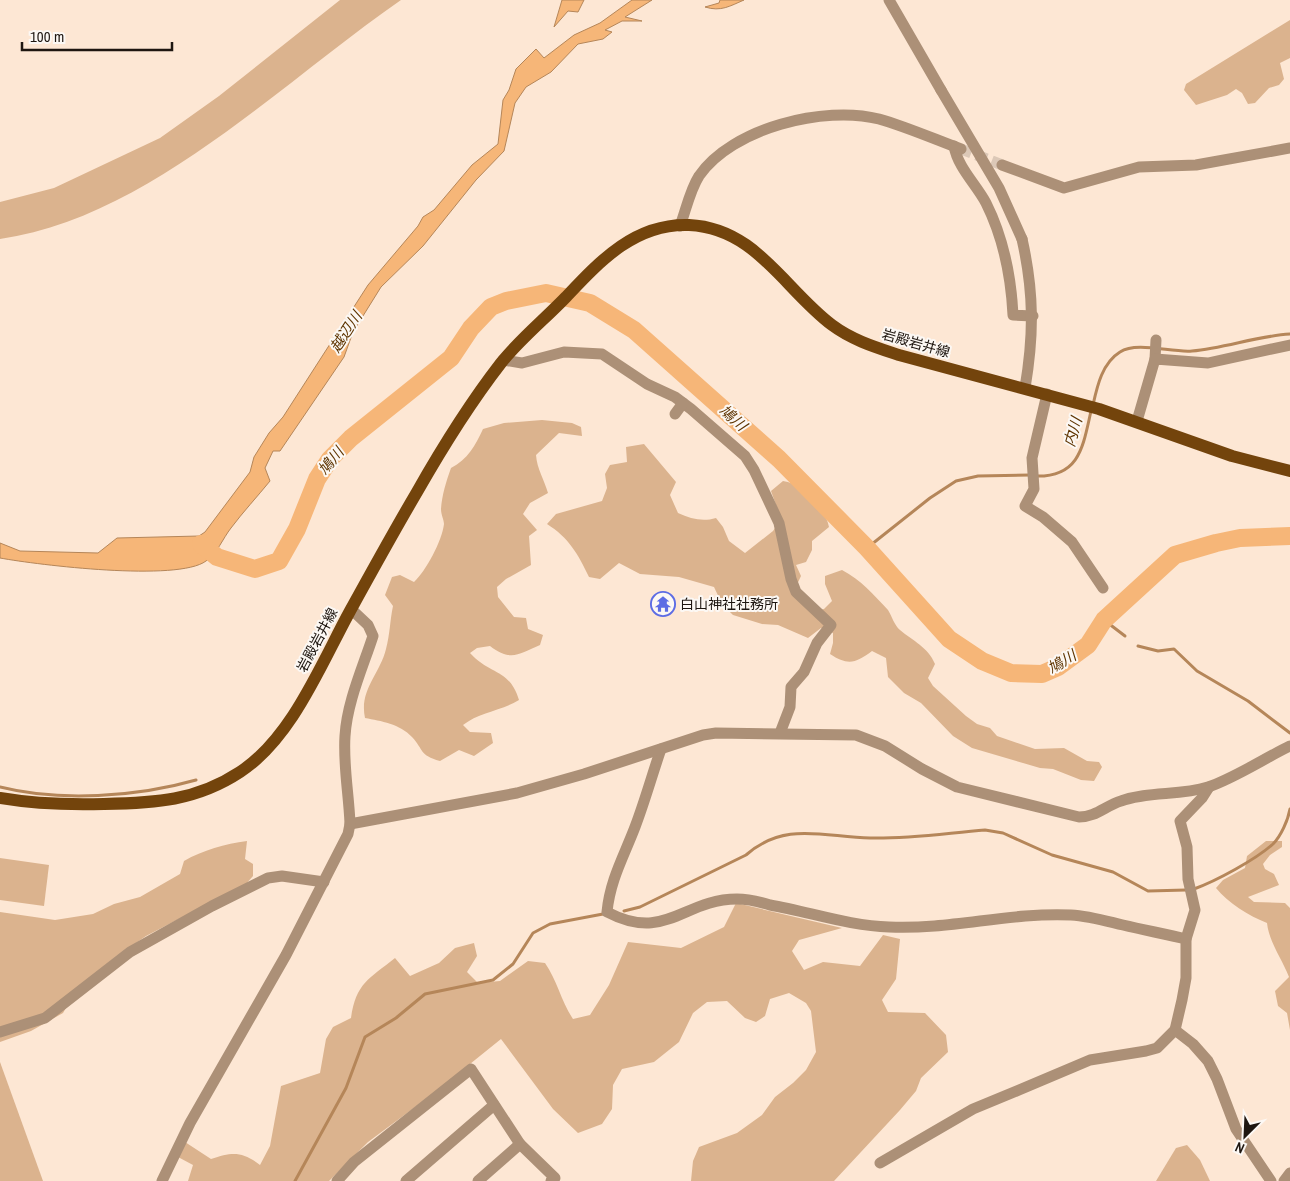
<svg xmlns="http://www.w3.org/2000/svg" width="1290" height="1181" viewBox="0 0 1290 1181" font-family="'Archivo Narrow','Noto Sans JP',sans-serif">
  <style>
    .green { fill: #dbb38e }
    .water { fill: #f6b678; stroke: #b58659 }
    .lines { fill: none; stroke-linecap: round; stroke-linejoin: round }
    .stream { stroke: #b58659; stroke-width: 3 }
    .river { stroke: #f6b678; stroke-width: 18 }
    .minor-tunnel { stroke: #dcc8b7; stroke-width: 11; stroke-dasharray: 11 5.5; stroke-linecap: butt }
    .minor { stroke: #ac9077; stroke-width: 11 }
    .major { stroke: #73440c; stroke-width: 12 }
    .minor-bridge { stroke: #ac9077; stroke-width: 11 }
    .labels { text-anchor: middle; stroke-width: 4; stroke-linejoin: round; paint-order: stroke }
    .street-label { font-size: 14px; fill: #1e1610; stroke: #fcf8f4 }
    .poi-label { font-size: 14px; fill: #1e1610; stroke: #fcf8f4; text-anchor: start }
    .water-label { font-size: 15px; font-style: italic; fill: #5f3502; stroke: #fcf8f4 }
  </style>
  <rect width="100%" height="100%" fill="#fde7d4"/>
  <g class="green">
    <path d="M340 0H401C282 82 147 219 0 239V202L54 188 160 138 219 96Z"/>
    <path d="M1290 20V58L1280 63 1284 79 1279 85 1269 88 1255 103 1248 104 1242 93 1236 89 1227 95 1196 105 1184 90 1186 84Z"/>
    <path d="M542 420 572 423 581 427 582 436 559 433 536 455C537 469 544 479 548 493L530 503 523 514 537 530 529 536 531 565 506 579 497 587 498 597 514 617 526 618 528 629 543 635 540 645C519 654 511 662 490 646L477 648 470 653C491 676 509 668 519 700 501 711 479 712 463 725L470 732 491 733 493 743 474 756 459 750 440 761C419 755 424 750 412 737 400 724 381 721 365 718 359 690 380 674 386 649 390 634 390 620 393 606L385 595 392 577 400 575 414 582C426 571 442 541 444 524 444 520 441 515 441 509 442 495 446 482 451 468 468 459 475 446 483 429L504 423Z"/>
    <path d="M644 444 676 482 670 495 678 513C691 519 703 522 716 518L723 527 729 541 745 553 773 531 781 519 771 491 783 481C801 483 826 509 829 527L812 541V550L806 562 796 565 801 576 793 593 811 612 824 609 832 601 825 584V576L842 570C861 580 873 594 888 610 892 616 894 625 900 630 913 641 928 647 935 664L928 678 933 686 966 716 977 724 990 728 997 736 1035 749 1064 748 1087 761 1099 762 1102 767 1094 781 1081 780 1053 769 1040 768 972 748 953 736 921 703 904 693 888 677 886 658 872 651C856 663 848 666 830 654L833 643V633L821 628 808 638 778 625 762 624 733 615 722 604 714 587 679 577 640 574 619 563 600 579 589 577C578 554 569 538 547 524L556 514 602 501 607 488 605 474 610 465 627 462 626 447Z"/>
    <path d="M247 841 245 859 253 864V876L246 884 146 936 113 959 78 987 63 1013 31 1031 0 1042V912L55 920 93 914 114 904 140 897 180 874 184 861C203 850 225 844 247 841Z"/>
    <path d="M1266 841H1282V847L1270 855 1263 864 1265 869 1274 874 1279 885 1248 897 1254 902 1285 903 1290 908V1030L1287 1013 1278 1006 1275 991 1289 977C1282 959 1269 942 1267 923 1249 916 1228 903 1216 888L1223 880 1245 868 1247 856Z"/>
    <path d="M0 858 49 865 44 906 0 900Z"/>
    <path d="M736 903 842 928 799 940 792 951 804 970 823 962 860 966 883 935 900 939 896 979 882 1000 888 1012 925 1013 946 1035 948 1052 921 1078 916 1091 900 1110 834 1181H691L693 1161 699 1147 737 1133 762 1115 775 1097 793 1083 806 1070 816 1052 811 1011 806 1003 789 993 770 999 765 1016 756 1022 745 1018 727 1001 707 1002 693 1013 679 1042 654 1062 622 1069 613 1085 612 1109 602 1124 578 1133 553 1109 501 1039 434 1093 368 1142 329 1181H188L193 1165 178 1157 185 1142 211 1159C232 1152 242 1151 260 1165L270 1146 281 1086 320 1073 326 1039 333 1027 351 1018C356 983 369 979 395 958L410 976 439 963 455 948 474 943 477 956 467 972 478 983 500 981 528 961 545 963C557 980 561 1001 573 1019L590 1015 609 985 628 942 681 948 724 927Z"/>
    <path d="M0 1062 43 1181H0Z"/>
    <path d="M1187 1145 1200 1160 1210 1181H1156L1176 1148Z"/>
  </g>
  <g class="water">
    <path d="M562 0H584L578 12 568 11 554 27Z"/>
    <path d="M632 0H652L625 17 642 21H622L605 30 612 32 603 39 578 44 551 72 526 87 515 103 504 151 476 180 423 246 381 287 353 332 344 357 280 451H273L265 468 270 481C257 497 243 512 231 528 223 538 217 554 206 561 178 582 38 565 0 558V543L20 551 98 553 117 538 199 536 205 532 250 472 254 457 269 433 283 417 368 285 418 226 423 217 434 210 472 165 498 144 503 100 509 90 516 69 536 49 544 58 574 35 600 23Z"/>
    <path d="M720 0H744C730 6 721 12 705 7L719 3Z"/>
  </g>
  <g class="lines">
    <g class="stream">
      <path d="M1093 405C1097 387 1102 363 1120 352 1137 341 1172 353 1192 351 1225 348 1257 336 1290 334"/>
      <path d="M1036 476C1080 477 1083 446 1091 411"/>
      <path d="M867 548 930 498 956 481 978 476 1030 475"/>
      <path d="M1104 620 1125 636"/>
      <path d="M1138 646 1158 651 1174 649 1197 671 1248 701 1290 733"/>
      <path d="M0 787C59 802 137 797 196 780"/>
      <path d="M1194 889C1216 881 1255 860 1273 844 1281 836 1288 820 1290 809"/>
      <path d="M624 911 640 907 746 855C785 821 823 837 870 838 908 839 947 833 985 830L1003 833 1052 855 1113 872 1148 891 1186 890"/>
      <path d="M295 1181 346 1088 365 1037 396 1018 425 994 493 980 513 964 533 933 550 924 603 914"/>
    </g>
    <path class="river" d="M201 544 217 557 255 569 279 561 297 529 317 479 330 459 351 438 451 358 471 328 491 307 506 301 546 293 590 303 634 330 779 459 867 548 949 639 982 661 1011 673 1042 674 1058 667 1088 645 1104 620 1175 555 1216 543 1240 538 1290 536"/>
    <path class="minor-tunnel" d="M961 149 1002 165"/>
    <g class="minor">
      <path d="M889 0 941 90"/>
      <path d="M954 146C958 168 976 184 986 203 1004 239 1011 275 1013 315L1033 316"/>
      <path d="M1002 165 1064 188 1139 167 1196 165 1290 148"/>
      <path d="M680 226C686 210 690 190 699 176 732 128 824 105 879 119 907 127 934 139 961 149"/>
      <path d="M1022 239C1034 292 1034 335 1025 388"/>
      <path d="M1155 359 1156 340"/>
      <path d="M503 360 522 363 564 352 602 354 647 384 675 397 691 409 745 456 754 470 779 523 791 579 796 592 831 625 817 643 804 672 791 687 790 707 780 733"/>
      <path d="M1047 394 1032 458 1034 489 1025 506 1043 517 1072 542 1103 588"/>
      <path d="M675 414 683 403"/>
      <path d="M1137 421 1155 359 1208 363 1290 345"/>
      <path d="M661 749C652 775 645 801 635 827 624 856 610 880 607 912 666 943 683 899 737 899 748 899 760 902 770 905 810 912 850 926 889 927 950 930 1010 912 1071 915 1089 916 1106 921 1123 925 1144 930 1165 934 1186 939"/>
      <path d="M350 824 517 793 584 774 703 735 716 733 856 735 885 746 922 769 957 787 1079 817C1096 817 1105 806 1121 801 1149 791 1179 796 1208 787 1233 779 1265 758 1290 746"/>
      <path d="M1175 1030 1193 1044 1208 1061 1217 1079 1236 1129 1271 1181"/>
      <path d="M0 1032 45 1018 130 952 212 906 268 878 282 876 324 882"/>
      <path d="M880 1163 973 1109 1019 1090 1090 1060 1146 1051 1157 1048 1175 1030 1182 1000 1186 978V939L1195 910 1188 879 1187 847 1180 821 1202 798 1209 787"/>
      <path d="M162 1181 190 1123 286 955 348 834 350 824C349 795 343 765 345 736 347 702 363 667 373 636L368 625 351 609"/>
      <path d="M337 1181 354 1162 471 1069 520 1144 555 1178 551 1181"/>
      <path d="M406 1181 494 1105"/>
      <path d="M478 1181 520 1144"/>
      <path d="M1284 1181 1290 1173"/>
    </g>
    <path class="major" d="M0 798C35 804 69 805 104 804 155 803 196 801 240 772 292 738 321 664 350 611 372 571 394 531 417 492 442 448 470 403 501 363 520 339 545 319 566 297 600 261 635 223 689 225 756 228 784 289 832 325 852 340 875 347 899 355L1099 409 1232 456 1290 471"/>
    <path class="minor-bridge" d="M941 90 999 188 1022 239"/>
  </g>
  <defs>
    <symbol id="temple-ring" viewBox="-11 -11 22 22"><circle r="9.5" fill="#fcf8f4" stroke="#5d6ce4" stroke-width="1.5"/><path d="M0-6L5-2H3V0L6.5 2.5H4V6H1.5V3h-3V6H-4V2.5H-6.5L-3 0V-2H-5Z" fill="#5d6ce4"/></symbol>
  </defs>
  <g fill-rule="evenodd">
    <use href="#temple-ring" x="649" y="590" width="28" height="28"/>
  </g>
  <g class="labels">
    <g class="street-label">
      <text transform="translate(916 343) rotate(16)" y="5">岩殿岩井線</text>
      <text transform="translate(317 640) rotate(-62)" y="5">岩殿岩井線</text>
    </g>
    <g class="poi-label">
      <text x="680" y="609">白山神社社務所</text>
    </g>
    <g class="water-label">
      <text transform="translate(346 332) rotate(-57)" y="5">越辺川</text>
      <text transform="translate(733 418) rotate(42)" y="5">鳩川</text>
      <text transform="translate(1073 432) rotate(-74)" y="5">内川</text>
      <text transform="translate(331 461) rotate(-51)" y="5">鳩川</text>
      <text transform="translate(1062 662) rotate(-31)" y="5">鳩川</text>
    </g>
  </g>
  <g transform="translate(1245 1136) rotate(204)" stroke="#fcf8f4" stroke-width="4" paint-order="stroke">
  <path d="M0-4L9 19L0 12L-9 19Z" fill="#1e1610"/>
  <text y="-8" font-size="14" font-weight="bold" text-anchor="middle" fill="#1e1610">N</text>
  </g>
  <path d="M22 42v8h150v-8" fill="none" stroke="#1e1610" stroke-width="2.5"/>
  <text x="30" y="42" font-size="15" fill="#1e1610" stroke="#fcf8f4" stroke-width="4" paint-order="stroke">100 m</text>
</svg>
